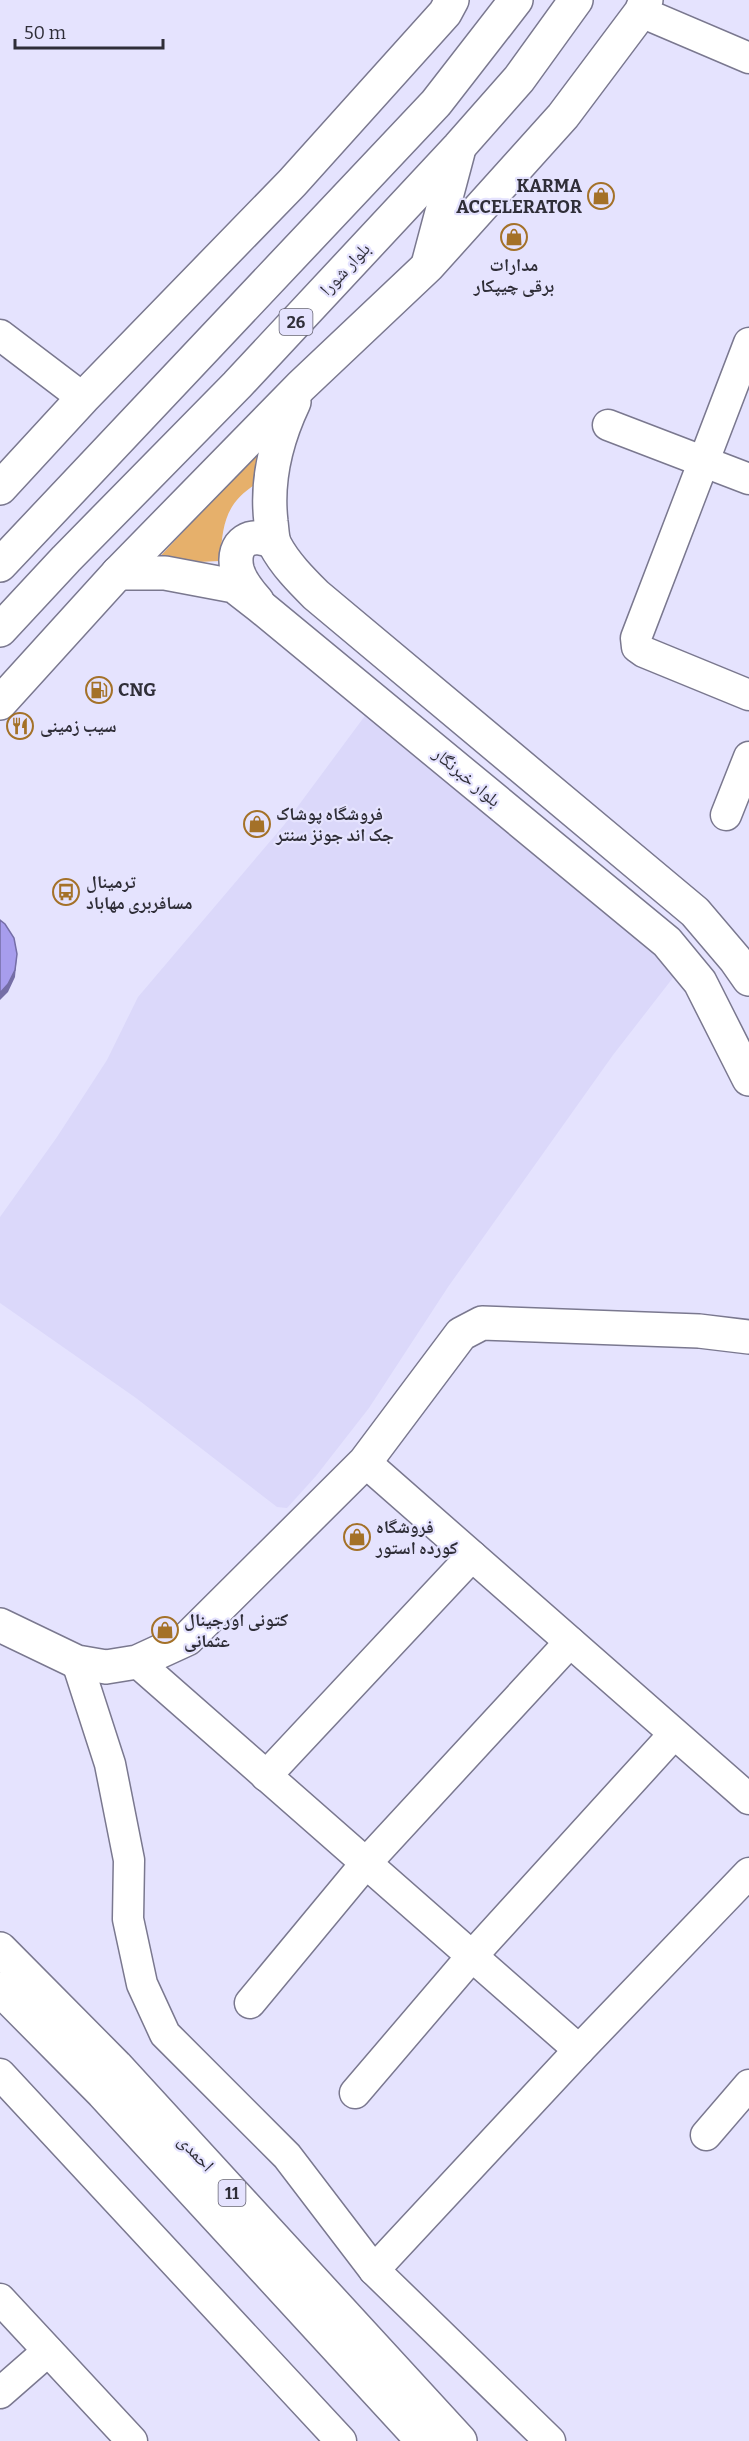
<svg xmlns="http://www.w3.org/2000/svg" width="749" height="2441" viewBox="0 0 749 2441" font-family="Bitter,'Noto Naskh Arabic',serif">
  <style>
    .built { fill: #dbd8fa }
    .green { fill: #e6b06b }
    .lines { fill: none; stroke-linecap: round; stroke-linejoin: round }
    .minor-casing { stroke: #7a788f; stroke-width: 33 }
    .major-casing { stroke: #7a788f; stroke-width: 36 }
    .minor { stroke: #fff; stroke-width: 30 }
    .major { stroke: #fff; stroke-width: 33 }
    .wall { fill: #9087cc }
    .shaded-wall { fill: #756ea6 }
    .building { fill: #a79ded; stroke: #756ea6; stroke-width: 1.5 }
    .labels { text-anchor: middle; stroke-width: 4.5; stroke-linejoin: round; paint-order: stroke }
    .shield { fill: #e5e3fe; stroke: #666473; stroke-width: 1.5 }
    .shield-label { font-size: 16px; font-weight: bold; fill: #2f2e38 }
    .poi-label { font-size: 18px; font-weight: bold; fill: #2f2e38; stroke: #e5e3fe; text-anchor: start }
    .street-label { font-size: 18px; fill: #2f2e38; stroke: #e5e3fe }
  </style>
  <rect width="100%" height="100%" fill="#e5e3fe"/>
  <path class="built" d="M370 709 679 970 613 1055 448 1287 369 1408 316 1476 287 1508 277 1507 136 1398 0 1303V1217L57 1137 107 1060 138 997 284 825Z"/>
  <path class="green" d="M270 438 261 481C225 502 223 522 220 561L153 564Z"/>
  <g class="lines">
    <defs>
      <g id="minor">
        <path d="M641 12 749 58"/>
        <path d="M0 335 83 398"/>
        <path d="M749 343 636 638 637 647 644 652 749 695"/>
        <path d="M608 425 749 479"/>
        <path d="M726 815 749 757"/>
        <path d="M365 1462 749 1799"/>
        <path d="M77 1662 110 1764 129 1860 128 1919 142 1984 165 2034 287 2156 374 2270 550 2441"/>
        <path d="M137 1662 579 2050"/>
        <path d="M266 1776 472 1556"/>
        <path d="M250 2003 366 1863 570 1642"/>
        <path d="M0 2074 341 2441"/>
        <path d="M355 2093 472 1956 674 1734"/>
        <path d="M706 2135 749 2085"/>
        <path d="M374 2270 579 2050 749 1873"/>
        <path d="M0 2299 132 2441"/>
        <path d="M0 2393 48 2351"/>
      </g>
      <g id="major">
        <path d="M429 261 458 152"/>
        <path d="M294 402C276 440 266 480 271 522 272 529 272 539 275 545 285 564 301 580 316 595L695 912 735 959 749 979"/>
        <path d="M0 488 83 398 292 183 445 13 452 0"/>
        <path d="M0 565 436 103 516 0"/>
        <path d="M118 573H165L234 586 261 607 667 942 700 982 749 1079"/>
        <path d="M257 601C249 592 240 581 237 569 231 542 252 530 274 543"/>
        <path d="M0 630 66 559 237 385 459 147 519 79 576 0"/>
        <path d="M0 703 118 573 301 386 428 266 563 116 641 12 646 0"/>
        <path d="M0 1625 77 1662 106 1667 137 1662 187 1639 365 1462 461 1334 482 1323 699 1331 749 1337"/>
        <path d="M0 1949 116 2066 460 2441"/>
        <path d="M0 1989 103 2093 423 2441"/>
      </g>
    </defs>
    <use href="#minor" class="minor-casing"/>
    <use href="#major" class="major-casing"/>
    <use href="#minor" class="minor"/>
    <use href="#major" class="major"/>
  </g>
  <path class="wall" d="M14 724 25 725 21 733 14 727Z"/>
  <path class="shaded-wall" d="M17 954 15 977 8 992 0 1000V993Z"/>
  <g class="building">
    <path d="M20 716 25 721 21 729 14 724Z"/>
    <path d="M0 920 5 924 14 938 17 954 15 970 8 984 0 993Z"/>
  </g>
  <defs>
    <symbol id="shop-ring" viewBox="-11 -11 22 22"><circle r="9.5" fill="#e5e3fe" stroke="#a47128" stroke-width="1.5"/><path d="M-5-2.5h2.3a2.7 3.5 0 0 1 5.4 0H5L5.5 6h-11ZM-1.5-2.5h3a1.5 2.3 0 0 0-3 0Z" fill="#a47128"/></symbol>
    <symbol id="fuel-ring" viewBox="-11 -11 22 22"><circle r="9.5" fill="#e5e3fe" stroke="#a47128" stroke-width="1.5"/><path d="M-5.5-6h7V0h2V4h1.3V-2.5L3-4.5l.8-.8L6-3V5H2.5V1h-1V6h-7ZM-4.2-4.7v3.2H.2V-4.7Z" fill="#a47128"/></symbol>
    <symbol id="restaurant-ring" viewBox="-11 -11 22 22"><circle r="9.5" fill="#e5e3fe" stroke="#a47128" stroke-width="1.5"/><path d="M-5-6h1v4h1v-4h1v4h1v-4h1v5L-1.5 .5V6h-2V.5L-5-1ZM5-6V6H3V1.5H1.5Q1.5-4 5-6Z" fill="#a47128"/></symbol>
    <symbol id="bus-ring" viewBox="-11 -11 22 22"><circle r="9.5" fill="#e5e3fe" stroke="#a47128" stroke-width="1.5"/><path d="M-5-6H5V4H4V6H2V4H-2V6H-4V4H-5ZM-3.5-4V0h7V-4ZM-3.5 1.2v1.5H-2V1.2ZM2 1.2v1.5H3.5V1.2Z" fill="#a47128"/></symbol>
  </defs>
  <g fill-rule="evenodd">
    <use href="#shop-ring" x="586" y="181" width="30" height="30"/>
    <use href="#shop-ring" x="499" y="222" width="30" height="30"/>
    <use href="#fuel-ring" x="84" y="675" width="30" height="30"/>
    <use href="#restaurant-ring" x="5" y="711" width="30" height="30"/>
    <use href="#shop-ring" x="242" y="809" width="30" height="30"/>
    <use href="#bus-ring" x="51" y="877" width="30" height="30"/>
    <use href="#shop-ring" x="342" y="1522" width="30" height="30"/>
    <use href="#shop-ring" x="150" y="1615" width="30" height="30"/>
  </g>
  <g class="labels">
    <g class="shield">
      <rect x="279.5" y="309" width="33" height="26" rx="4.5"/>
      <rect x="218.5" y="2180" width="27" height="26" rx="4.5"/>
    </g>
    <g class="shield-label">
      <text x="296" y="328">26</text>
      <text x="232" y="2199">11</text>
    </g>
    <g class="poi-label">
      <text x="582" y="192" text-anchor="end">KARMA<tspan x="582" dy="21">ACCELERATOR</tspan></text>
      <text x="514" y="271" text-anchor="middle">مدارات<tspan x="514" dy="21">برقی چیپکار</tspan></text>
      <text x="118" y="696">CNG</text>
      <text x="40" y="732">سیب زمینی</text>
      <text x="276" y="820">فروشگاه پوشاک<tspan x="276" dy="21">جک اند جونز سنتر</tspan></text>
      <text x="86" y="888">ترمینال<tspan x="86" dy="21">مسافربری مهاباد</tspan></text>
      <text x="376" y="1533">فروشگاه<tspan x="376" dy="21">کورده استور</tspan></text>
      <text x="184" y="1626">کتونی اورجینال<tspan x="184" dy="21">عثمانی</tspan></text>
    </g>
    <g class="street-label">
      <text transform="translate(345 269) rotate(-47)" y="6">بلوار شورا</text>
      <text transform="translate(467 777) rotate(40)" y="6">بلوار خبرنگار</text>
      <text transform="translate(196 2153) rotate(47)" y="6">احمدی</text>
    </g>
  </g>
  <path d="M15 39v9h148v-9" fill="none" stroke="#2f2e38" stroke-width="3"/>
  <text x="24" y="39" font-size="18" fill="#2f2e38" stroke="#e5e3fe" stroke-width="4.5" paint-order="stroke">50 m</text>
</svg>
